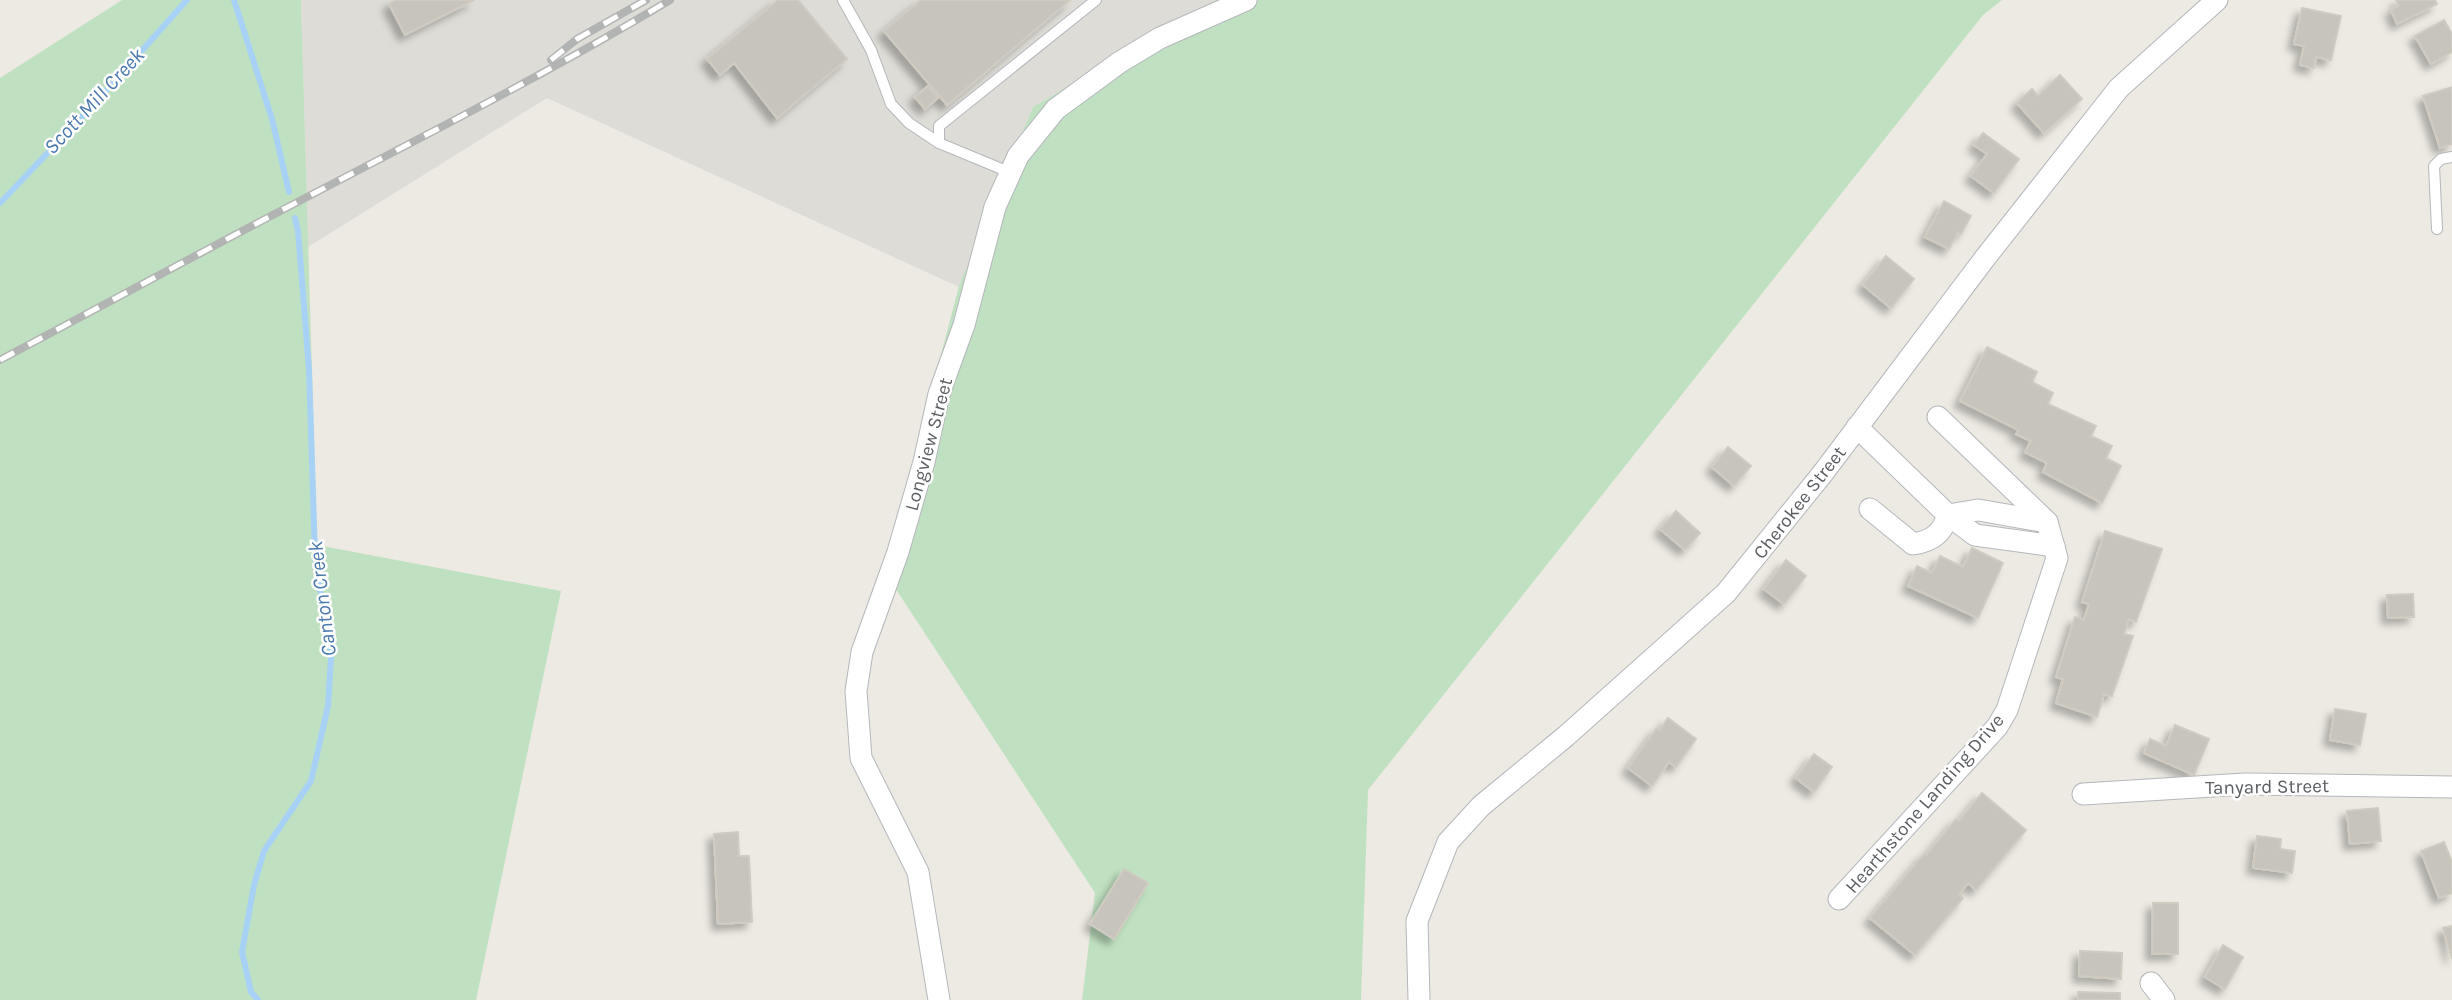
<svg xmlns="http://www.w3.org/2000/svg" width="2452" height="1000" viewBox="0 0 2452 1000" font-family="Karla,sans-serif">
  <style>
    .industrial { fill: #dddcd6 }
    .green { fill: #c0e1c1 }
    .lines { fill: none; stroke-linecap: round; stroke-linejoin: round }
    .stream { stroke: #a7d2f6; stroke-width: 6 }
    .building { fill: #c7c4be; stroke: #d0cbc1; stroke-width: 2; filter: url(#shadow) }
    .service-casing { stroke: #b4b7bb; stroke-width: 12 }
    .minor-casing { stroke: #b4b7bb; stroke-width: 23 }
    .service { stroke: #fff; stroke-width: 10 }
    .minor { stroke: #fff; stroke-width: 21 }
    .rail-casing { stroke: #b2b3b3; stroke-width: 8 }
    .rail { stroke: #fff; stroke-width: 5; stroke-dasharray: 16; stroke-linecap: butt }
    .labels { text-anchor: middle; stroke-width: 5; stroke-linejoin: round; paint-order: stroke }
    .street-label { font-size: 19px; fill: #5a5d61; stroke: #fff }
    .water-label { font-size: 21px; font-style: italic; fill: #4a79af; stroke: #fff }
  </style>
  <defs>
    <filter id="shadow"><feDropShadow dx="-6" dy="6" stdDeviation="3.5" flood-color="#0004"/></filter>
  </defs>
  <rect width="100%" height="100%" fill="#eceae2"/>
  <path class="industrial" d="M301 0H1216L1033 107 959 287 547 98 308 247Z"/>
  <g class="green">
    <path d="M122 0H301L317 545 561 591 476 1000H0V78Z"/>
    <path d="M1216 0H2002L1983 15 1368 790 1361 1000H1082L1095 893 884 571 959 286 1033 107Z"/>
  </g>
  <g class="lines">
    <g class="stream">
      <path d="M234 0 272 119 289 192"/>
      <path d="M0 203 97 101 187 0"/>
      <path d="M258 1000 251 992 242 952 254 885 264 851 311 781 328 706 331 658 315 557 309 369 298 231 295 218"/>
    </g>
  </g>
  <g class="building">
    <path d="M396 0H474L405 35 389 4Z"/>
    <path d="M778 0H798L847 59 777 118 734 63 720 75 707 59Z"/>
    <path d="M921 0H1070L947 105 884 31Z"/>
    <path d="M2396 0H2435L2437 4 2397 24 2391 10 2399 6Z"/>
    <path d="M2302 8 2341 16 2331 60 2316 57 2314 68 2300 65 2304 46 2294 44Z"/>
    <path d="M2444 20 2452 34V52L2431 64 2415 36Z"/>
    <path d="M2060 75 2082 99 2044 133 2017 103 2032 89 2038 96Z"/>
    <path d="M928 86 938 98 925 109 915 97Z"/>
    <path d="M2452 87V144L2440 148 2423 96Z"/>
    <path d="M1983 133 2019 159 1994 193 1971 176 1987 154 1974 145Z"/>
    <path d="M1944 201 1971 216 1961 234 1958 232 1949 249 1925 237Z"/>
    <path d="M1886 256 1914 279 1891 308 1863 285Z"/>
    <path d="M1987 347 2037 372 2032 382 2053 393 2048 404 2096 426 2091 436 2112 446 2106 458 2121 466 2102 503 2043 472 2047 463 2025 452 2031 441 2016 434 2019 430 1960 401Z"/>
    <path d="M1728 447 1751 466 1734 486 1712 467Z"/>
    <path d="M1676 511 1700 533 1685 550 1660 529Z"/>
    <path d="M2105 531 2162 549 2136 622 2129 619 2124 634 2133 636 2112 696 2104 694 2097 717 2056 703 2063 679 2056 677 2075 617 2084 620 2089 604 2082 602Z"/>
    <path d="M1972 548 2003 563 1978 618 1908 586 1917 566 1932 573 1940 556 1963 567Z"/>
    <path d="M1786 560 1806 576 1784 604 1764 589Z"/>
    <path d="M2413 594 2414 617 2388 618 2387 595Z"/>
    <path d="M2335 709 2366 714 2360 745 2330 740Z"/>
    <path d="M1668 718 1696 739 1676 767 1669 762 1652 786 1628 768 1657 728 1660 730Z"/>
    <path d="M2175 725 2209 739 2194 775 2144 753 2150 739 2166 746Z"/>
    <path d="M1814 754 1832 767 1814 792 1796 778Z"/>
    <path d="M1982 793 2026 830 1976 890 1968 883 1959 894 1963 898 1915 955 1870 918 1924 854 1926 855 1956 819 1959 821Z"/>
    <path d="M2378 808 2381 841 2350 844 2347 811Z"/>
    <path d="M738 832 739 856H749L752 922 718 924 714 834Z"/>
    <path d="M2257 836 2281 839 2280 849 2295 851 2292 873 2253 868Z"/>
    <path d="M2444 842 2452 862V893L2439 898 2421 851Z"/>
    <path d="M1124 869 1148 883 1114 939 1090 924Z"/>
    <path d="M2153 903H2178V954H2152Z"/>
    <path d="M2452 926V959L2443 928Z"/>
    <path d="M2223 945 2243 957 2225 989 2205 977Z"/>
    <path d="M2080 951 2122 953 2121 979 2079 976Z"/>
    <path d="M2078 992 2120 993V1000H2078Z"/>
  </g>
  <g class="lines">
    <defs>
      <g id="service">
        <path d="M843 0 871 50 891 104 909 123 939 143"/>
        <path d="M1009 172 939 143V126L1096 0"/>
        <path d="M2437 229 2434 166 2441 159 2452 157"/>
      </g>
      <g id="minor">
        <path d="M1938 417 2047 522"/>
        <path d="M1857 427 1948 515 1975 535 2054 546"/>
        <path d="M1870 509 1913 544C1932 541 1942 534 1948 515"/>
        <path d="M1948 515 1978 510 2047 522"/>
        <path d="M2083 794 2245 784 2452 787"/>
        <path d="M1839 899 1997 727 2007 710 2057 558 2047 522"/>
        <path d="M2151 983 2164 1000"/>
        <path d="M939 1000 918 872 861 758 856 691 862 652 898 552 924 462 939 394 964 325 995 207 1018 156 1056 109 1120 62 1160 38 1246 0"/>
        <path d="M1419 1000 1417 921 1448 842 1481 806 1566 736 1726 593 1823 473 1985 258 2119 88 2217 0"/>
      </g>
    </defs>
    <use href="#service" class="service-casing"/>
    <use href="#minor" class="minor-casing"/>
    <use href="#service" class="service"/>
    <use href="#minor" class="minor"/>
    <defs>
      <g id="rail">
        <path d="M551 60 577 39 646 0"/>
        <path d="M0 360C111 301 222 241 334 183 447 124 560 66 670 0"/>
      </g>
    </defs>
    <use href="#rail" class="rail-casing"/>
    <use href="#rail" class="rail"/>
  </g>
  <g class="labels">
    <g class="street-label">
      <text transform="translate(928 444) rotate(-75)" y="7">Longview Street</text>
      <text transform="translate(1799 502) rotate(-52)" y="7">Cherokee Street</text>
      <text transform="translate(2267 786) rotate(-1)" y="7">Tanyard Street</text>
      <text transform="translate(1924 803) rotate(-49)" y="7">Hearthstone Landing Drive</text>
    </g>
    <g class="water-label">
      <text transform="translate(94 101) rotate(-47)" y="7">Scott Mill Creek</text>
      <text transform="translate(322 599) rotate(-97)" y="7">Canton Creek</text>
    </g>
  </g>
</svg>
